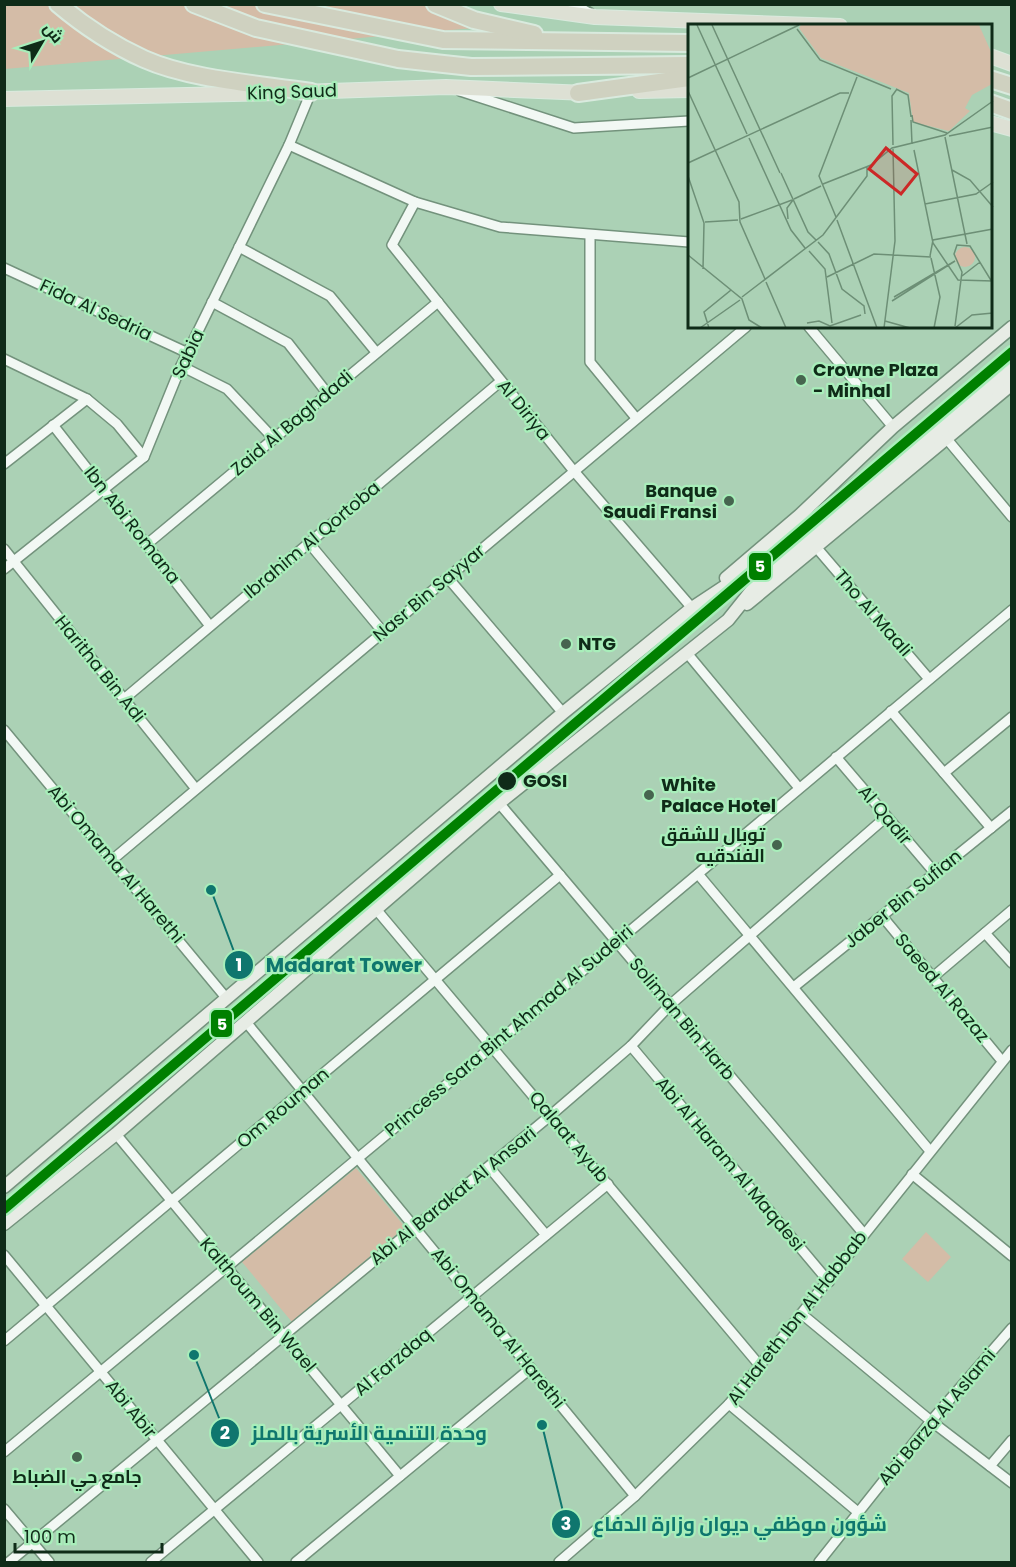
<svg xmlns="http://www.w3.org/2000/svg" width="1016" height="1567" viewBox="0 0 1016 1567" font-family="Poppins,Cairo,sans-serif">
  <style>
    .green { fill: #d4bca7 }
    .lines { fill: none; stroke-linecap: round; stroke-linejoin: round }
    .minor-casing { stroke: #73927c; stroke-width: 12 }
    .tertiary-casing { stroke: #73927c; stroke-width: 14 }
    .secondary-casing { stroke: #73927c; stroke-width: 15 }
    .primary-casing { stroke: #d9eade; stroke-width: 16 }
    .motorway-casing { stroke: #d9eade; stroke-width: 20 }
    .minor { stroke: #f2f8f4; stroke-width: 9 }
    .tertiary { stroke: #f2f8f4; stroke-width: 10 }
    .secondary { stroke: #e7ece5; stroke-width: 12 }
    .primary { stroke: #dde0d4; stroke-width: 14 }
    .motorway { stroke: #cfd1c0; stroke-width: 16 }
    .metro-1-casing { stroke: #a8eeba; stroke-width: 15 }
    .metro-1 { stroke: #008000; stroke-width: 10 }
    .poi-dot { fill: #46654f; stroke: #a8eeba; stroke-width: 2 }
    .stop-dot { fill: #0f2b18; stroke: #a8eeba; stroke-width: 2 }
    .labels { text-anchor: middle; stroke-width: 4.5; stroke-linejoin: round; paint-order: stroke }
    .street-label { font-size: 18px; fill: #0f2b18; stroke: #a8eeba }
    .poi-label { font-size: 18px; font-weight: bold; fill: #0f2b18; stroke: #a8eeba; text-anchor: start }
    .stop-label { font-size: 18px; font-weight: bold; fill: #0f2b18; stroke: #a8eeba; text-anchor: start }
    .inset-road { fill: none; stroke: #6d8f76; stroke-width: 1.5 }
    .view { fill: #cc2827; fill-opacity: 0.15; stroke: #cc2827; stroke-width: 3 }
    .inset-edge { fill: none; stroke: #0f2b18; stroke-width: 3 }
    .leader { fill: none; stroke: #0f766e; stroke-width: 2 }
    .callout-dot { fill: #0f766e; stroke: #a8eeba; stroke-width: 2 }
    .mark-label { font-size: 18px; text-anchor: middle; font-weight: bold; fill: #fff }
    .callout-label { font-size: 20px; text-anchor: middle; font-weight: bold; fill: #0f766e; stroke: #a8eeba; stroke-width: 4.5; stroke-linejoin: round; paint-order: stroke }
    .line-badge { stroke: #a8eeba; stroke-width: 2 }
    .badge-label { font-size: 16px; text-anchor: middle; font-weight: bold; fill: #fff }
  </style>
  <rect width="100%" height="100%" fill="#abd1b5"/>
  <g class="green">
    <path d="M420 4 474 28 5 69V5Z"/>
    <path d="M356 1168 405 1227 292 1322 242 1262Z"/>
    <path d="M926 1232 951 1257 928 1282 902 1259Z"/>
  </g>
  <g class="lines">
    <defs>
      <g id="minor">
        <path d="M460 91 574 128 689 121"/>
        <path d="M289 145 415 202 500 227 689 242"/>
        <path d="M415 202 392 245 573 470 692 608"/>
        <path d="M590 236V362L636 418"/>
        <path d="M239 247 330 296 376 352"/>
        <path d="M4 268 188 353"/>
        <path d="M212 302 288 343 327 393"/>
        <path d="M809 327 893 427"/>
        <path d="M4 359 87 399 117 424 144 457"/>
        <path d="M181 366 227 389 273 438"/>
        <path d="M53 425 210 626"/>
        <path d="M946 438 1012 517"/>
        <path d="M4 464 87 399"/>
        <path d="M309 543 383 632"/>
        <path d="M146 545 438 302"/>
        <path d="M816 547 929 679"/>
        <path d="M4 549 196 789"/>
        <path d="M4 569 144 457 181 366 289 145 311 92"/>
        <path d="M448 578 563 713"/>
        <path d="M687 653 799 788"/>
        <path d="M124 699 501 381"/>
        <path d="M891 711 991 828"/>
        <path d="M4 730 227 999"/>
        <path d="M836 757 935 873"/>
        <path d="M944 773 1012 717"/>
        <path d="M499 803 864 1234"/>
        <path d="M112 860 746 327"/>
        <path d="M698 874 930 1151"/>
        <path d="M375 908 761 1367"/>
        <path d="M882 916 1002 1061"/>
        <path d="M985 933 1012 963"/>
        <path d="M933 977 1012 910"/>
        <path d="M795 986 1012 811"/>
        <path d="M246 1022 635 1496"/>
        <path d="M631 1046 829 1282"/>
        <path d="M116 1134 400 1476"/>
        <path d="M489 1167 546 1235"/>
        <path d="M912 1174 1012 1256"/>
        <path d="M4 1255 258 1562"/>
        <path d="M803 1315 931 1421 1012 1483"/>
        <path d="M4 1341 560 875"/>
        <path d="M729 1404 859 1513"/>
        <path d="M4 1452 493 1046 1012 610"/>
        <path d="M990 1466 1012 1440"/>
        <path d="M4 1509 49 1562"/>
        <path d="M9 1562 551 1115 631 1046 670 1005 886 817"/>
        <path d="M151 1562 608 1184"/>
        <path d="M296 1562 531 1368"/>
        <path d="M559 1562 635 1496 729 1404 1012 1050"/>
        <path d="M819 1562 931 1421 1012 1328"/>
      </g>
      <path id="tertiary" d="M573 4 590 14"/>
      <g id="secondary">
        <path d="M726 578 800 515 893 427 1012 327"/>
        <path d="M747 604 1012 384"/>
        <path d="M4 1187 563 713 692 608 745 573 903 447 1012 355"/>
        <path d="M4 1224 116 1134 499 803 728 620 756 585 1012 370"/>
      </g>
      <g id="primary">
        <path d="M501 4 595 17 840 26"/>
        <path d="M990 56 1012 64"/>
        <path d="M639 91 689 90"/>
        <path d="M301 92 446 87 587 93"/>
        <path d="M4 99 278 93"/>
        <path d="M990 123 1012 129"/>
      </g>
      <g id="motorway">
        <path d="M58 4C84 26 113 45 144 59 191 80 260 84 311 92"/>
        <path d="M194 4 256 28 398 59 471 67 689 65"/>
        <path d="M265 4 443 40 689 43"/>
        <path d="M435 4 474 20 534 34"/>
        <path d="M990 79 1012 86"/>
        <path d="M578 93 689 78"/>
        <path d="M990 103 1012 111"/>
      </g>
    </defs>
    <use href="#minor" class="minor-casing"/>
    <use href="#tertiary" class="tertiary-casing"/>
    <use href="#secondary" class="secondary-casing"/>
    <use href="#primary" class="primary-casing"/>
    <use href="#motorway" class="motorway-casing"/>
    <use href="#minor" class="minor"/>
    <use href="#tertiary" class="tertiary"/>
    <use href="#secondary" class="secondary"/>
    <use href="#primary" class="primary"/>
    <use href="#motorway" class="motorway"/>
    <defs>
      <path id="metro-1" d="M4 1209 1012 352"/>
    </defs>
    <use href="#metro-1" class="metro-1-casing"/>
    <use href="#metro-1" class="metro-1"/>
  </g>
  <g class="poi-dot">
    <circle cx="801" cy="380" r="6"/>
    <circle cx="729" cy="501" r="6"/>
    <circle cx="566" cy="644" r="6"/>
    <circle cx="649" cy="795" r="6"/>
    <circle cx="777" cy="845" r="6"/>
    <circle cx="77" cy="1457" r="6"/>
  </g>
  <circle class="stop-dot" cx="507" cy="781" r="10"/>
  <g class="labels">
    <g class="street-label">
      <text transform="translate(292 92) rotate(-2)" y="6">King Saud</text>
      <text transform="translate(96 310) rotate(25)" y="6">Fida Al Sedria</text>
      <text transform="translate(188 354) rotate(-65)" y="6">Sabia</text>
      <text transform="translate(524 410) rotate(51)" y="6">Al Diriya</text>
      <text transform="translate(292 423) rotate(-40)" y="6">Zaid Al Baghdadi</text>
      <text transform="translate(132 525) rotate(52)" y="6">Ibn Abi Romana</text>
      <text transform="translate(312 540) rotate(-40)" y="6">Ibrahim Al Qortoba</text>
      <text transform="translate(429 593) rotate(-40)" y="6">Nasr Bin Sayyar</text>
      <text transform="translate(873 613) rotate(49)" y="6">Tho Al Maali</text>
      <text transform="translate(100 669) rotate(51)" y="6">Haritha Bin Adi</text>
      <text transform="translate(885 815) rotate(50)" y="6">Al Qadir</text>
      <text transform="translate(116 864) rotate(50)" y="6">Abi Omama Al Harethi</text>
      <text transform="translate(903 899) rotate(-39)" y="6">Jaber Bin Sufian</text>
      <text transform="translate(942 988) rotate(50)" y="6">Saeed Al Razaz</text>
      <text transform="translate(682 1019) rotate(50)" y="6">Soliman Bin Harb</text>
      <text transform="translate(509 1031) rotate(-40)" y="6">Princess Sara Bint Ahmad Al Sudeiri</text>
      <text transform="translate(283 1108) rotate(-40)" y="6">Om Rouman</text>
      <text transform="translate(569 1137) rotate(50)" y="6">Qalaat Ayub</text>
      <text transform="translate(730 1164) rotate(50)" y="6">Abi Al Haram Al Maqdesi</text>
      <text transform="translate(453 1196) rotate(-39)" y="6">Abi Al Barakat Al Ansari</text>
      <text transform="translate(258 1305) rotate(50)" y="6">Kalthoum Bin Wael</text>
      <text transform="translate(797 1318) rotate(-52)" y="6">Al Hareth Ibn Al Habbab</text>
      <text transform="translate(498 1328) rotate(51)" y="6">Abi Omama Al Harethi</text>
      <text transform="translate(393 1362) rotate(-40)" y="6">Al Farzdaq</text>
      <text transform="translate(131 1409) rotate(51)" y="6">Abi Abir</text>
      <text transform="translate(937 1417) rotate(-50)" y="6">Abi Barza Al Aslami</text>
    </g>
    <g class="poi-label">
      <text x="813" y="376">Crowne Plaza<tspan x="813" dy="21">- Minhal</tspan></text>
      <text x="717" y="497" text-anchor="end">Banque<tspan x="717" dy="21">Saudi Fransi</tspan></text>
      <text x="578" y="650">NTG</text>
      <text x="661" y="791">White<tspan x="661" dy="21">Palace Hotel</tspan></text>
      <text x="765" y="841" text-anchor="end">توبال للشقق<tspan x="765" dy="21">الفندقيه</tspan></text>
      <text x="77" y="1483" text-anchor="middle">جامع حي الضباط</text>
    </g>
    <g class="stop-label">
      <text x="523" y="787">GOSI</text>
    </g>
  </g>
  <g transform="translate(688 24)">
    <rect width="304" height="304" fill="#abd1b5"/>
    <path d="M113 1H291L304 30V60L284 71 277 84 282 87 261 107 225 98 221 69 133 34 111 4ZM267 233a10 10 0 1 1 20 0a10 10 0 1 1-20 0Z" fill="#d4bca7"/>
    <path class="inset-road" d="M9 1 59 110M24 1 92 149M109 5 132 36 203 65M0 54 111 1M208 65 220 71 223 93M0 67 51 178 52 198 77 255M224 91 225 98 259 109M223 96 224 120M261 112 305 103M257 113 279 220M61 114 103 206 117 224M205 121 204 72 209 65M226 126 245 219 270 256 305 257M0 139 152 69H161M264 146 282 156 305 183M93 149 120 208 128 216M0 152 16 199 15 245M135 160 183 141 204 124 257 111 305 77M106 175 133 162M237 180 288 170 305 158M148 193 131 152 169 53M53 195 104 176M100 195 99 184 105 176M149 196 189 304M17 198 50 196M130 218 141 230 154 265 176 282 177 290M121 227 137 245 144 299M0 231 43 266 16 288 21 304M242 232 245 216 305 205M243 234 252 273 246 304M274 252 292 238M139 253 186 230 243 233M78 258 98 304M43 266 54 275 61 296 74 304M54 273 135 211 179 152V142M204 277 267 237 206 273M197 297 222 304M119 299 131 297 142 302 173 291M267 302 274 248 266 230 269 221 282 222 304 258M12 304 52 276M196 304 207 217 205 125M267 304 284 291 305 289"/>
    <path class="view" d="M198 124 229 150 213 170 181 145Z"/>
    <rect width="304" height="304" class="inset-edge"/>
  </g>
  <path class="leader" d="M211 890L239 965M194 1355L225 1433M542 1425L566 1524"/>
  <g class="callout-dot">
    <circle cx="211" cy="890" r="6"/>
    <circle cx="194" cy="1355" r="6"/>
    <circle cx="542" cy="1425" r="6"/>
    <circle cx="239" cy="965" r="15"/>
    <circle cx="225" cy="1433" r="15"/>
    <circle cx="566" cy="1524" r="15"/>
  </g>
  <g class="mark-label">
    <text x="239" y="971">1</text>
    <text x="225" y="1439">2</text>
    <text x="566" y="1530">3</text>
  </g>
  <g class="callout-label">
    <text x="344" y="972">Madarat Tower</text>
    <text x="369" y="1440">وحدة التنمية الأسرية بالملز</text>
    <text x="740" y="1531">شؤون موظفي ديوان وزارة الدفاع</text>
  </g>
  <g class="line-badge">
    <rect x="748" y="552" width="24" height="29" rx="6" fill="#008000"/>
    <rect x="210" y="1009" width="23" height="29" rx="6" fill="#008000"/>
  </g>
  <g class="badge-label">
    <text x="760" y="572">5</text>
    <text x="222" y="1030">5</text>
  </g>
  <rect width="1016" height="1567" fill="none" stroke="#0f2b18" stroke-width="12"/>
  <g transform="translate(42 42) rotate(51)" stroke="#a8eeba" stroke-width="4.5" paint-order="stroke">
  <path d="M0-4.5L10 22L0 15L-10 22Z" fill="#0f2b18"/>
  <text y="-9" font-size="16" font-weight="bold" text-anchor="middle" fill="#0f2b18">ش</text>
  </g>
  <path d="M15 1543v9h147v-9" fill="none" stroke="#0f2b18" stroke-width="3"/>
  <text x="24" y="1543" font-size="18" fill="#0f2b18" stroke="#a8eeba" stroke-width="4.5" paint-order="stroke">100 m</text>
</svg>
